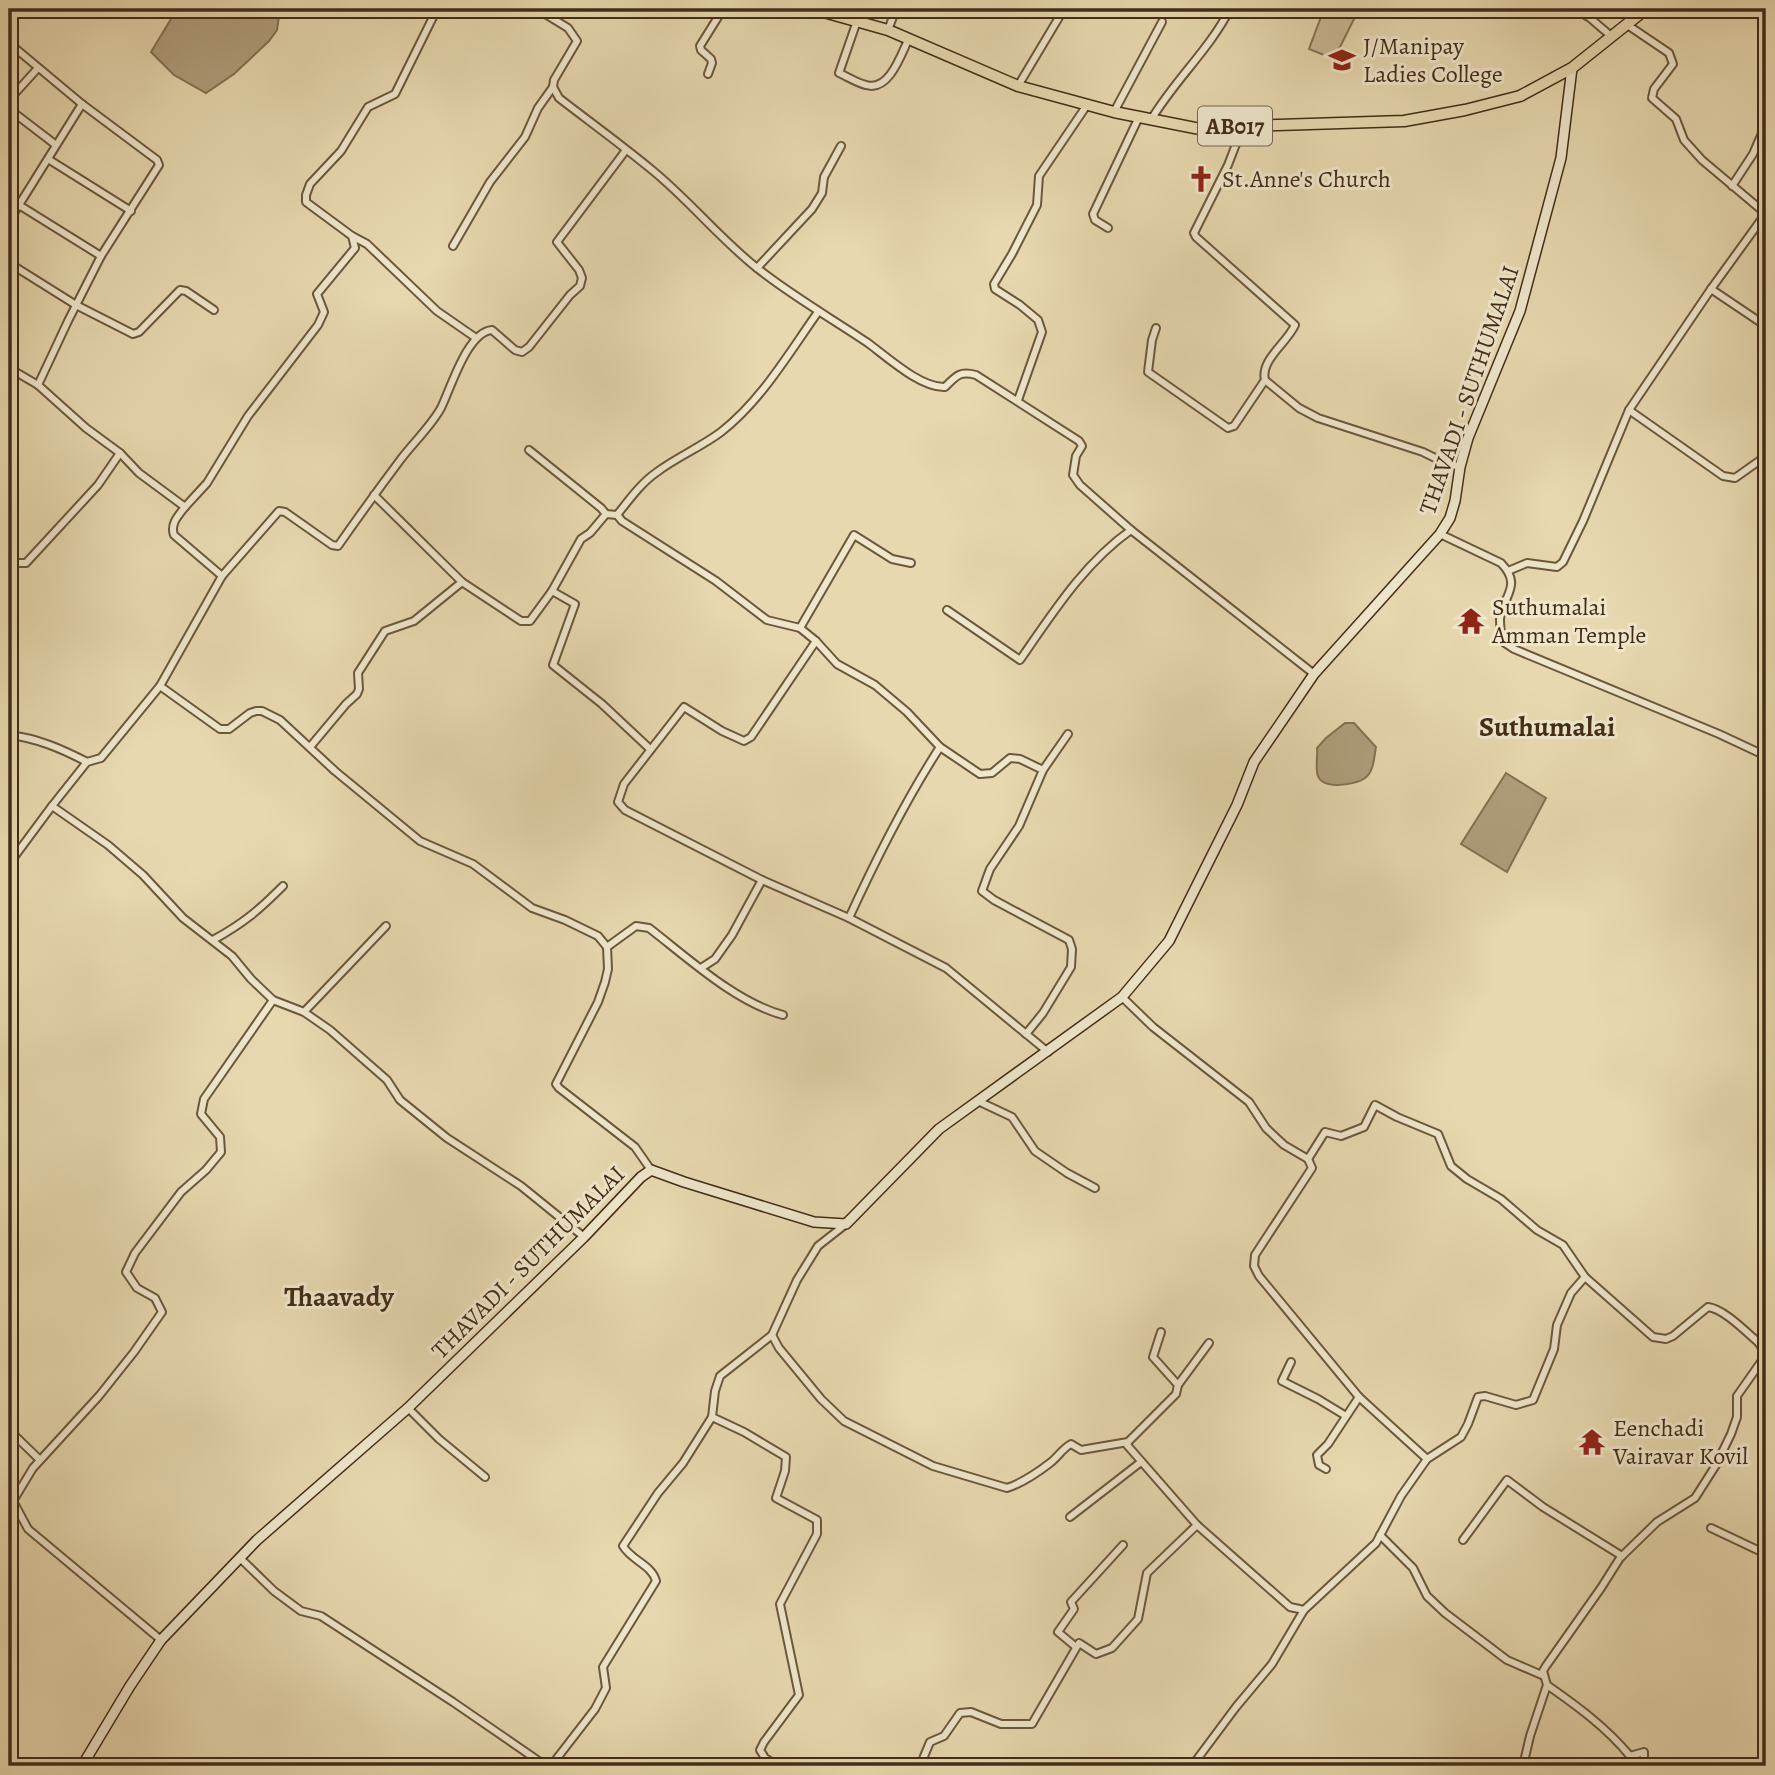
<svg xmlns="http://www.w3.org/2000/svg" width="1775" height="1775" viewBox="0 0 1775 1775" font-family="Alegreya,serif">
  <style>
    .green { fill: #cbbb95; stroke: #877456; stroke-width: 2 }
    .water { fill: #af9e7b; stroke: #847053; stroke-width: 2 }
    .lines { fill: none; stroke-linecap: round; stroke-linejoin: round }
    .minor-casing { stroke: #6c573d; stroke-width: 10 }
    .secondary-casing { stroke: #432c17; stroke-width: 12 }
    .primary-casing { stroke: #432c17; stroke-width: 13 }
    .minor { stroke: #efe6cb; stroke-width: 6 }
    .secondary { stroke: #efe6cb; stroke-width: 9 }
    .primary { stroke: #e7d8af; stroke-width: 10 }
    .labels { text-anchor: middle; stroke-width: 6; stroke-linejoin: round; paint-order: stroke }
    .shield { fill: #efe6cb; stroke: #77644d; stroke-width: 2 }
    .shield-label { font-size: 23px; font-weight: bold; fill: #432c17 }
    .poi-label { font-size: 24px; fill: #432c17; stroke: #efe6cb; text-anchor: start }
    .street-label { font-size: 24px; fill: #432c17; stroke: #efe6cb }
    .quarter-label { font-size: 28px; font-weight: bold; fill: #432c17; stroke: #efe6cb }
  </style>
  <rect width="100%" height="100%" fill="#e7d8af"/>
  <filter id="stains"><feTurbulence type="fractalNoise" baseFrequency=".00286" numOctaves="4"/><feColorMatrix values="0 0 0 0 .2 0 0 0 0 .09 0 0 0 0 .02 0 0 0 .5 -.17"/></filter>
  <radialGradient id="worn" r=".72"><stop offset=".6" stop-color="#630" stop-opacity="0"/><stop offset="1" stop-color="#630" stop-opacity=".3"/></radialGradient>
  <path class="green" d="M1324 9H1359L1334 59 1309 49Z"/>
  <g class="water">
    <path d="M177 9H280L277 30 269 41 234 74 206 93 174 75 151 52Z"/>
    <path d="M1345 723H1354L1376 747C1374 757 1374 772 1365 778 1356 785 1323 790 1318 776 1315 769 1318 756 1317 748L1326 738Z"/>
    <path d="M1506 773 1546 798 1507 872 1461 844Z"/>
  </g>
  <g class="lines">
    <defs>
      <g id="minor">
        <path d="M537 9 568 28 577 41 554 80 553 87 559 98C590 122 622 145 652 170 689 200 719 238 757 268 792 296 831 318 868 343 888 358 921 388 945 387 957 375 960 371 976 375L1079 441 1082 446 1076 456 1073 475 1080 485 1131 530 1314 674"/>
        <path d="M1575 9 1590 18 1611 36"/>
        <path d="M9 11 10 9"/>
        <path d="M545 13 575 14 598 9"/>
        <path d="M857 21 839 73C848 77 857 83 866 85 889 92 901 55 909 38"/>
        <path d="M1626 24 1669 53 1673 64 1654 89 1652 98 1676 119 1684 140 1702 160 1765 213"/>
        <path d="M888 30 896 9"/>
        <path d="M9 43 82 104 157 160 159 165 101 256 68 321 38 385"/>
        <path d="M708 74 712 63 711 59 701 50 700 46 723 9"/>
        <path d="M1018 86 1064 9"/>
        <path d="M9 100 38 68"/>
        <path d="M9 109 56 145"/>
        <path d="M1114 112 1162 22"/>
        <path d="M1151 120C1174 81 1209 50 1230 9"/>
        <path d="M1243 126 1228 165 1194 233 1196 237 1295 325C1287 343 1260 360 1265 380L1299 408 1318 418 1423 452 1443 462 1460 467"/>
        <path d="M48 159 131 211"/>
        <path d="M1732 186 1753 154 1766 124"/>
        <path d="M19 205 101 256"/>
        <path d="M9 221 82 104"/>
        <path d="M1108 228 1095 220 1093 214 1139 117"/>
        <path d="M352 236 367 244 437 311 476 338"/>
        <path d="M453 246 490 182 525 137 538 108 553 87"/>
        <path d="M9 263 76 305 133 334 139 332 180 290 186 291 214 310"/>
        <path d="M757 268 812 209 822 193 824 177 841 146"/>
        <path d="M1711 289 1766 326"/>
        <path d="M1156 328 1152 340 1148 372 1228 428 1234 426 1265 380"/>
        <path d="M9 368 38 385 86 428 120 453 139 473 185 507C178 516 170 524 174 535L222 576 160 686 101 758 87 762 52 806 108 845 143 875 183 918 232 956 251 979 273 1000 304 1012 330 1030 387 1080 400 1100 447 1138 521 1186 584 1237"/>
        <path d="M1018 400 1042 332 1038 320 1020 305 995 289 994 284 1012 254 1037 205 1039 176 1087 105"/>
        <path d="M1629 410 1723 476 1735 478 1766 456"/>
        <path d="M529 450 601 508 606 514 617 515 622 521 716 581 767 620 800 628 816 641 837 664 875 685 907 712 940 747 980 774 992 773 1010 758 1020 759 1043 770"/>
        <path d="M374 495 462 582 521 621H530L552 591 581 539 590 533 606 514"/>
        <path d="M185 507 207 483 248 416 318 325 324 312 317 294 355 248 352 236 306 202V195L310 184 341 151 368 107 395 94 437 9"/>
        <path d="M617 515C629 500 641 483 657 472 677 457 701 447 721 432 761 401 789 353 818 312"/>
        <path d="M1440 534 1501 563C1523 586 1503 595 1500 619 1500 626 1501 634 1502 641L1514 649 1719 734 1766 756"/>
        <path d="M9 559 17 563H26L98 485 120 453"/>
        <path d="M1508 571 1527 563 1557 567 1563 562 1583 521 1629 410 1711 289 1766 213"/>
        <path d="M222 576 279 511 285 512 332 545 338 546C359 516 380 487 401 459 414 442 431 426 441 408 451 388 467 332 492 330L515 350 522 352 529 347 570 295 580 286 582 278 579 270 557 242 626 150"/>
        <path d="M552 591 575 604 553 665 602 704 650 749"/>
        <path d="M947 610 1020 660C1052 614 1084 563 1131 530"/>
        <path d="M800 628 854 535 892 559 911 563"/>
        <path d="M816 641 751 737 744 741 722 731 684 707 624 784 618 802 625 810 762 880 849 918 946 968 1048 1052"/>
        <path d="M160 686 220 729H229L250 713 256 711H262L280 720 335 771 420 841 473 864 532 908 565 920 598 936 607 947 608 969 605 982 598 1002 556 1084 559 1088 635 1147 651 1170"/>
        <path d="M9 735C37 738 62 749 87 762"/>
        <path d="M310 747 346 704 357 694 359 689 358 673 385 631 414 621 462 582"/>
        <path d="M9 864 52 806"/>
        <path d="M849 918C876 859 905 801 940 747"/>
        <path d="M213 940C244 923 259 910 283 886"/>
        <path d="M607 947 636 926 649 928C688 958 735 1002 783 1015"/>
        <path d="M701 968 715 959 732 935 762 880"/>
        <path d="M1122 997 1153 1027 1249 1102 1266 1128 1284 1145 1308 1159 1312 1168 1255 1255 1254 1266 1259 1276 1359 1397 1427 1459"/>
        <path d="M304 1012 386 926"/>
        <path d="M1026 1034 1043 1013 1071 967 1072 949 1069 940 994 900 982 891 990 869 1019 826 1043 770 1068 734"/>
        <path d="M978 1101 1012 1117 1035 1151 1067 1173 1095 1188"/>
        <path d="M1308 1159 1325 1132 1341 1136 1364 1127 1375 1105 1397 1117 1438 1134 1451 1166 1467 1179 1501 1199 1537 1230 1563 1245 1585 1277"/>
        <path d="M1161 1332 1153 1357 1178 1385 1176 1394 1128 1442 1127 1445 1197 1525 1290 1607 1304 1610"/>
        <path d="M772 1335 779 1348 821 1399 844 1421 933 1466 1007 1488C1022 1483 1037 1473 1050 1463 1058 1457 1062 1449 1071 1444L1081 1450 1128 1442"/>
        <path d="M1291 1362 1282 1381 1318 1399 1346 1416"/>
        <path d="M1178 1385 1209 1343"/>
        <path d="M408 1408 439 1439 485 1477"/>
        <path d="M712 1417 744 1432 786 1457 785 1471 776 1498 817 1520V1534L780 1604 799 1695 764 1742 760 1750 765 1758 778 1766"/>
        <path d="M9 1430 40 1460"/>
        <path d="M1326 1469 1319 1465 1317 1455 1328 1444 1359 1397"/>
        <path d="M1070 1517 1141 1462"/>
        <path d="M1711 1528 1766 1554"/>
        <path d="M1380 1535 1413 1568 1427 1596 1445 1613 1507 1660 1544 1676"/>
        <path d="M1463 1540 1507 1480 1543 1507 1622 1556"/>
        <path d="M240 1558 274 1591 301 1611 321 1616 453 1702 546 1766"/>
        <path d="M161 1640 28 1529 13 1501 33 1468 99 1396 134 1352 162 1312 155 1298 137 1288 126 1272 135 1253 181 1192 206 1170 221 1152 220 1137 201 1114 204 1099 273 1000"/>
        <path d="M1076 1647 1058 1632 1074 1609 1071 1602 1123 1545"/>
        <path d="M1547 1685C1577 1706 1606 1727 1630 1756L1644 1752V1766"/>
        <path d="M551 1766 595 1709 606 1688 603 1667 656 1581C652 1565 632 1561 623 1546L658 1493 683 1463 712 1417 715 1391 720 1376 772 1335 797 1280 818 1246 846 1224"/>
        <path d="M920 1766 930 1742 944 1736 960 1713 971 1712 1001 1724H1032L1079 1643 1096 1654 1112 1648 1138 1619 1147 1573 1197 1525"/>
        <path d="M1192 1766 1236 1707 1272 1664 1304 1610 1376 1543 1401 1496 1427 1459 1461 1437 1468 1424 1478 1397 1485 1396 1516 1405 1533 1400 1554 1349 1557 1325 1571 1293 1585 1277 1653 1337 1666 1339 1673 1336 1708 1307C1724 1309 1745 1331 1758 1342"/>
        <path d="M1523 1766 1530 1736 1547 1685 1543 1671 1546 1666 1601 1588 1620 1558 1657 1522 1695 1498 1716 1465 1731 1434 1737 1417V1396L1763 1359 1764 1351 1758 1342 1766 1327"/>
      </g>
      <path id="secondary" d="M82 1766 130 1686 161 1640 257 1540 408 1408 584 1237 641 1177 651 1170 684 1182 814 1222 846 1224 939 1129 1122 997 1169 941 1237 805 1254 762 1314 674 1440 534 1450 518 1455 501 1460 467 1468 438 1520 311 1561 158 1572 68"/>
      <path id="primary" d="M813 9 888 30 1018 86 1114 112 1200 129 1243 126 1404 121 1465 110 1520 96 1572 68 1646 9"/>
    </defs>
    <use href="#minor" class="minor-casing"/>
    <use href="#secondary" class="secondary-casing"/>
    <use href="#primary" class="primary-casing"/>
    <use href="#minor" class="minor"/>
    <use href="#secondary" class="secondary"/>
    <use href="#primary" class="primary"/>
  </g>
  <defs>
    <symbol id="school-bare" viewBox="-9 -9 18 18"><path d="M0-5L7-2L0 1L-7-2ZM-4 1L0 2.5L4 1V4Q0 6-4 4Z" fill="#8f2418" stroke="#efe6cb" stroke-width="2.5" paint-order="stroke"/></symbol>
    <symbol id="church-bare" viewBox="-9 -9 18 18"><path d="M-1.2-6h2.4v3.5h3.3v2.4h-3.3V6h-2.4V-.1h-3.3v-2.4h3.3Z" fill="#8f2418" stroke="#efe6cb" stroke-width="2.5" paint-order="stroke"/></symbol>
    <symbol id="temple-bare" viewBox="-9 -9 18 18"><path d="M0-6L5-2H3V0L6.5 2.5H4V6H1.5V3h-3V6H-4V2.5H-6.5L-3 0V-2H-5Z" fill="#8f2418" stroke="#efe6cb" stroke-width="2.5" paint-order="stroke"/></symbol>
  </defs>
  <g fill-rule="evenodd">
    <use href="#school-bare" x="1323" y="41" width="38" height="38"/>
    <use href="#church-bare" x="1182" y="160" width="38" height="38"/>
    <use href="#temple-bare" x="1452" y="602" width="38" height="38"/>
    <use href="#temple-bare" x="1573" y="1423" width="38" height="38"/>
  </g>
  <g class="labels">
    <rect class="shield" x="1198" y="106.5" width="74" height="39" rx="5"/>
    <g class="shield-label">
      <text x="1235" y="134">AB017</text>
    </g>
    <g class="poi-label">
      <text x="1363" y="54">J/Manipay<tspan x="1363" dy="28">Ladies College</tspan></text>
      <text x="1222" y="187">St.Anne's Church</text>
      <text x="1492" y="615">Suthumalai<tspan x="1492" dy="28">Amman Temple</tspan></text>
      <text x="1613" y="1436">Eenchadi<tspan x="1613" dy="28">Vairavar Kovil</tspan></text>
    </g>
    <g class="street-label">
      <text transform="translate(1469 390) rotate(-71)" y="8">THAVADI - SUTHUMALAI</text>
      <text transform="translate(528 1262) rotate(-45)" y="8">THAVADI - SUTHUMALAI</text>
    </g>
    <g class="quarter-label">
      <text x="1547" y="736">Suthumalai</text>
      <text x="339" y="1306">Thaavady</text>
    </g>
  </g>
  <rect width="1775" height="1775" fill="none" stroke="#e7d8af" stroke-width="35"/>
  <rect x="10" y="10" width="1754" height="1754" fill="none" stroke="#432c17" stroke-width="3.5"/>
  <rect x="18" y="18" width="1740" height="1740" fill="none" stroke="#432c17" stroke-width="2"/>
  <rect width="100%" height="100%" filter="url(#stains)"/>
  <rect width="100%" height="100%" fill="url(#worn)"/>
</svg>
